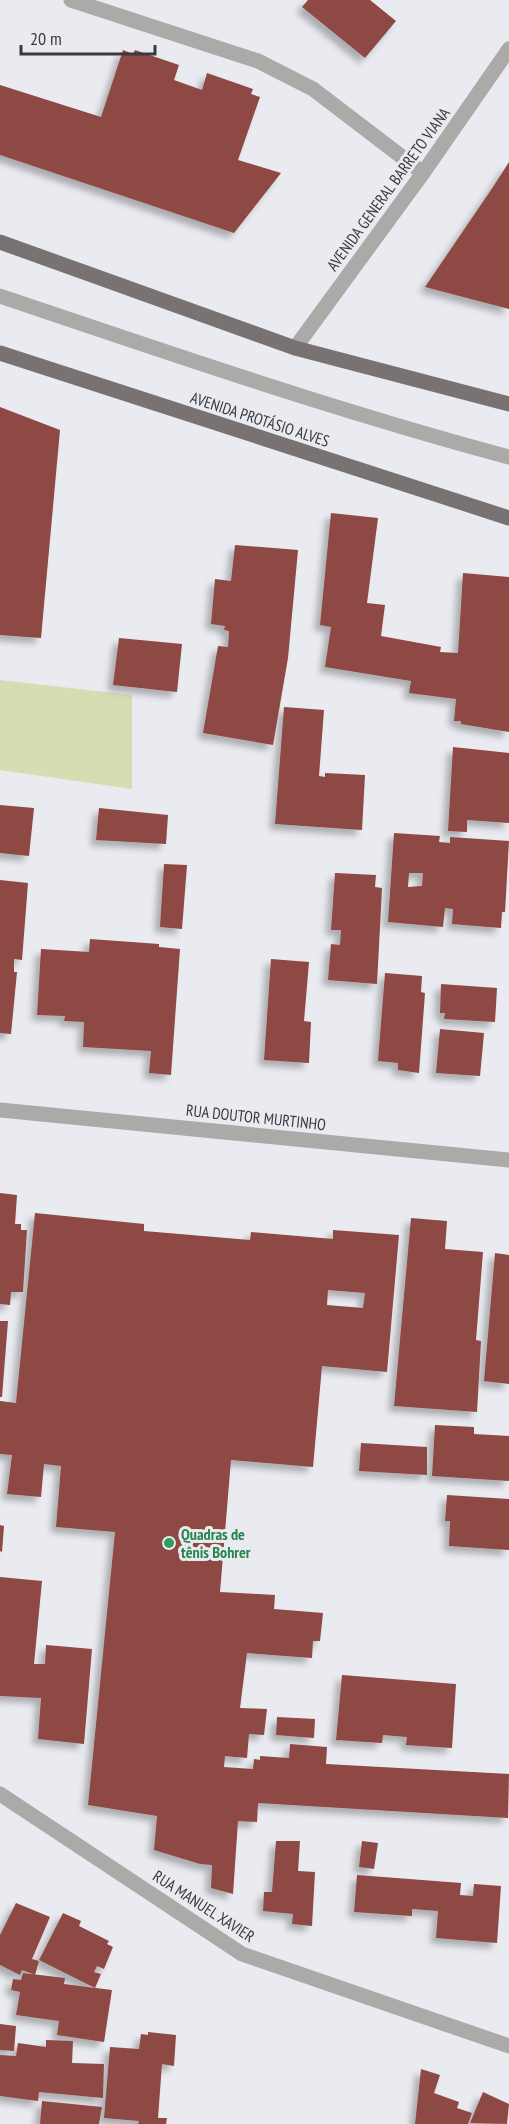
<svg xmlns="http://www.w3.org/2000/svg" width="509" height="2124" viewBox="0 0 509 2124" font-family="'PT Sans Narrow',sans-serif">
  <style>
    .green { fill: #d5deb2 }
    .building { fill: #8e4844; fill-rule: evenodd; filter: url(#shadow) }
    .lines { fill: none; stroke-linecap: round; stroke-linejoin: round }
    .minor { stroke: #acaaa9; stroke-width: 15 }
    .major { stroke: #787372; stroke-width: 15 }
    .leisure-dot { fill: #2e9e5b; stroke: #e9ebf0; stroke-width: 2 }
    .labels { text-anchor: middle; stroke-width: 6; stroke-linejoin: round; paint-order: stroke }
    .street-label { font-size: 16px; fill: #3a3b3d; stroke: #e9ebf0 }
    .leisure-label { font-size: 16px; font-weight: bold; fill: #27864d; stroke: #e9ebf0; text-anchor: start }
  </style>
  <defs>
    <filter id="shadow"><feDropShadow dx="-5.5" dy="5.5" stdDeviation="3" flood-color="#0004"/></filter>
  </defs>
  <rect width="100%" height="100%" fill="#e9ebf0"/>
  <path class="green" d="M0 680 132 695V789L0 770Z"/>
  <g class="building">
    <path d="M308 0H370L396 21 365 58 302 7Z"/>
    <path d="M123 50 133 54 135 50 179 65 174 80 202 90 207 73 253 89 251 94 260 97 238 160 281 173 234 233 0 155V85L101 117Z"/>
    <path d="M509 162V309L425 287 493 187Z"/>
    <path d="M0 407 60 430 41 638 0 635Z"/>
    <path d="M331 513 378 518 367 603 385 605 381 636 441 647 440 652 458 653 463 573 509 577V732L461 724V721H454L456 699 409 693 411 681 325 667 331 627 320 625Z"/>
    <path d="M235 545 298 550 288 658 273 745 203 733 218 646 228 647 229 631 224 630 225 626 211 624 215 579 231 581Z"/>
    <path d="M119 638 182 644 177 692 113 685Z"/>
    <path d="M284 707 324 710 319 776 325 777V773L365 775 362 830 275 824Z"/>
    <path d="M453 747 509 753V823L467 820V832L448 831Z"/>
    <path d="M0 805 34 808 29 856 0 853Z"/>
    <path d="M99 808 168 815 166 844 96 840Z"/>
    <path d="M394 833 440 836 439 842 450 843V837L509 841 505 912H502L501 928 452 924 453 909 445 908 443 927 388 922ZM409 873H423L422 886 408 887Z"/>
    <path d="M164 864 187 865 182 929 160 927Z"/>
    <path d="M335 873 376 875 375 887 382 888 377 984 328 980 331 944 340 945 341 930H331Z"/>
    <path d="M0 880 28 883 22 960 14 959V972H17L11 1034 0 1033Z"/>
    <path d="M90 939 159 944V947L180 949 171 1075 149 1073 151 1051 83 1047 84 1022 64 1021 65 1016 37 1015 41 949 89 952Z"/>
    <path d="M271 959 309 962 304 1021 311 1022 309 1063 264 1060Z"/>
    <path d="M385 973 422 976 421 992 425 993 419 1073 398 1070V1063L378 1061Z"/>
    <path d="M441 984 497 988 495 1022 444 1019 445 1013H440Z"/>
    <path d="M440 1029 484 1033 480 1076 436 1073Z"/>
    <path d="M0 1193 17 1195 15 1224H21V1230H27L23 1292H11L10 1305 0 1304Z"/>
    <path d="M35 1213 144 1224V1231L250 1240 251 1232 333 1239V1230L399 1235 387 1372 322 1366 313 1467 231 1460 220 1592 275 1595 274 1609 323 1613 320 1641H313L312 1658 247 1653 240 1708 267 1709 264 1735 249 1734 247 1758 225 1756 224 1767 253 1769 254 1759 260 1760V1756L289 1758 290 1744 327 1747 326 1764 509 1774 508 1818 258 1803 257 1822 238 1821 233 1894 211 1888 212 1865 200 1864 154 1850 157 1816 88 1805 115 1532 56 1527 61 1466 44 1464 41 1497 7 1494 12 1455 0 1454V1401L16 1403ZM328 1290 365 1293 363 1308 327 1305Z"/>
    <path d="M411 1218 447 1221 445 1249 483 1252 476 1340 481 1341 477 1412 394 1406Z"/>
    <path d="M495 1253 509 1255V1384L484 1381Z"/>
    <path d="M0 1321H8L2 1397H0Z"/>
    <path d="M435 1425 474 1427V1434L509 1436V1481L432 1476Z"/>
    <path d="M361 1443 427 1447V1475L359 1471Z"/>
    <path d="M447 1495 509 1499V1550L449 1546 450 1521H445Z"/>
    <path d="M0 1525 4 1526 2 1552 0 1551Z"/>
    <path d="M0 1577 42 1581 34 1664H45L46 1645 92 1649 84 1744 38 1739 41 1698 0 1696Z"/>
    <path d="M342 1675 456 1684 452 1748 406 1745 407 1737 383 1735 382 1743 336 1740Z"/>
    <path d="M277 1717 315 1719 314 1738 276 1735Z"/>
    <path d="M276 1841H300L298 1871 315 1872 312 1926 292 1924 293 1914 263 1911 264 1892H272Z"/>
    <path d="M362 1841 378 1843 374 1869 359 1867Z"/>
    <path d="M357 1875 461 1883 460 1895 473 1896 474 1884 501 1886 497 1943 436 1938 438 1911 412 1909V1916L354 1912Z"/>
    <path d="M16 1903 50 1917 32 1959 39 1961 35 1975 22 1970 20 1975 0 1965V1935Z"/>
    <path d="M63 1913 81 1921 79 1926 109 1941 107 1944 113 1947 104 1969 97 1966 94 1972 101 1974 95 1988 39 1960Z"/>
    <path d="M23 1973 65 1978 64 1984 112 1990 104 2042 57 2035 59 2021 16 2015 20 1992 11 1990 13 1979 21 1980Z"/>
    <path d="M0 2024 16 2026 14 2051 0 2050Z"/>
    <path d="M148 2032 176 2035 174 2066 162 2064 158 2118H167L166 2124H138L139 2121 104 2118 110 2047 139 2049 141 2034 148 2035Z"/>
    <path d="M46 2040 73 2041 72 2063 104 2064 103 2098 39 2092 38 2101 0 2096V2055L16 2056 18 2043 46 2047Z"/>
    <path d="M421 2069 440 2075 434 2093 459 2102 457 2108 472 2113 468 2124H415Z"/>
    <path d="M483 2092 509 2104 507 2124 470 2123Z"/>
    <path d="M42 2101 102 2107 99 2124H40Z"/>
  </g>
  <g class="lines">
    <g class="minor">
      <path d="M71 0 258 61 313 89 423 173"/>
      <path d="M0 296C169 353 337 411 509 457"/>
      <path d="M295 348 423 173 509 49"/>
      <path d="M0 1110 509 1160"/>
      <path d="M0 1794 242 1954 509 2046"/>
    </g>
    <g class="major">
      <path d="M0 242 295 348 509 404"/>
      <path d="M0 353 509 518"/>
    </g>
  </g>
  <circle class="leisure-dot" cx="169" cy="1543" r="6"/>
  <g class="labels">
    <g class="street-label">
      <text transform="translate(388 189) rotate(-54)" y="6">AVENIDA GENERAL BARRETO VIANA</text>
      <text transform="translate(260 419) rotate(18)" y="6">AVENIDA PROTÁSIO ALVES</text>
      <text transform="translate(256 1117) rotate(6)" y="6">RUA DOUTOR MURTINHO</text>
      <text transform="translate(204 1906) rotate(33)" y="6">RUA MANUEL XAVIER</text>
    </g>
    <g class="leisure-label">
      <text x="181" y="1540">Quadras de<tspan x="181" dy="18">tênis Bohrer</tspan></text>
    </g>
  </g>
  <path d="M21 45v9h134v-9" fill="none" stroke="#3a3b3d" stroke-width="3"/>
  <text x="30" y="45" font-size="18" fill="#3a3b3d" stroke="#e9ebf0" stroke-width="4.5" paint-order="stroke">20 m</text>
</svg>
